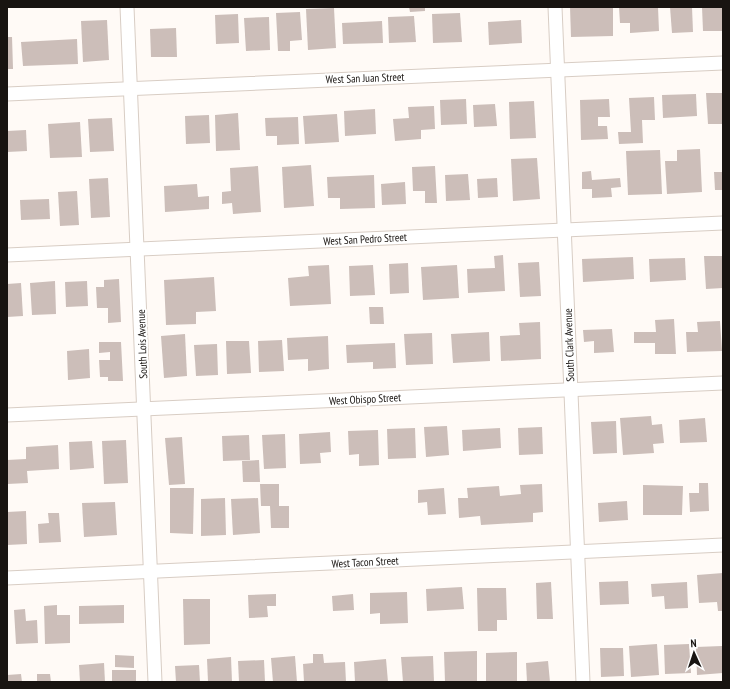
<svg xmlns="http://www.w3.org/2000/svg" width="730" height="689" viewBox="0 0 730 689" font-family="'PT Sans Narrow',sans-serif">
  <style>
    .building { fill: #ccbeb9 }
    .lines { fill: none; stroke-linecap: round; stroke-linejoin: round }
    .street-casing { stroke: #d8cdc4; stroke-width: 15 }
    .street { stroke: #fff; stroke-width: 13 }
    .labels { text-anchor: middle; stroke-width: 4; stroke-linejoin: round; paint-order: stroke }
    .street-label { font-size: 11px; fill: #181411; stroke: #fff }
  </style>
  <rect width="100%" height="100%" fill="#fffaf6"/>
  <g class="building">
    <path d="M409 7H425V11L410 12Z"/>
    <path d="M570 7H613V36L571 37Z"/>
    <path d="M619 7H658L659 31 630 33V23H620Z"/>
    <path d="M670 7H692L693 32 672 33Z"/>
    <path d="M702 7H723V31H703Z"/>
    <path d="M334 8 336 48 308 50 306 9Z"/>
    <path d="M300 12 302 40 290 41V51H278L276 13Z"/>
    <path d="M460 13 462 42 433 43 432 14Z"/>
    <path d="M238 14 239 43 216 44 215 15Z"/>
    <path d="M414 16 416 42 389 43 388 17Z"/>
    <path d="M269 17 270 50 246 51 244 18Z"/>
    <path d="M107 20 109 60 83 62 81 21Z"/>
    <path d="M521 20 522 43 489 45 488 22Z"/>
    <path d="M382 21 383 43 343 44 342 23Z"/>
    <path d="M176 28 177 57H151L150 29Z"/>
    <path d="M7 37H12L13 69H7Z"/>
    <path d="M77 39 78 64 23 66 21 42Z"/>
    <path d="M706 93H723V124H708Z"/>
    <path d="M696 94 697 116 663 118 662 95Z"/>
    <path d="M654 97 655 120H642L643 143 619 144 618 132H631L629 98Z"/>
    <path d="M466 99 467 124 441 125 440 100Z"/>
    <path d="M609 99 610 117H598V126H607L608 139 581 140 580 100Z"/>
    <path d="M534 101 536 138 510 139 509 102Z"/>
    <path d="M495 104 497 126 474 127 473 105Z"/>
    <path d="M434 106 435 129 421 130V139L395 141 393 119 409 118 408 107Z"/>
    <path d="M375 109 376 134 345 136 344 111Z"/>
    <path d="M238 113 240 150 216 151 215 115Z"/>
    <path d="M337 114 339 142 305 144 303 116Z"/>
    <path d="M209 115 210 143 186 144 185 116Z"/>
    <path d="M298 117 299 144 277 145V136H266L265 118Z"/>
    <path d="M112 118 114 151 90 152 88 119Z"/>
    <path d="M80 122 82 157 50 158 48 124Z"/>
    <path d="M26 130 27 151 7 152V131Z"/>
    <path d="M700 149 702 192 667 194 665 161H677V150Z"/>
    <path d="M660 150 662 194 628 195 626 151Z"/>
    <path d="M537 158 540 199 513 201 511 159Z"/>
    <path d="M311 165 314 206 284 208 282 167Z"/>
    <path d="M258 166 261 212 233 214 232 203 222 204V192L231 191 230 168Z"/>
    <path d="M435 166 437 203H425V191H413L412 167Z"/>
    <path d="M591 171 592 180 620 178 621 187 611 188 612 197 592 198V189H582V172Z"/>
    <path d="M714 172H723V190H715Z"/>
    <path d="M468 174 470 200 446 201 445 175Z"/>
    <path d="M374 175 375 208 340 209V198H328L327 177Z"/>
    <path d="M108 178 110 217 91 218 89 179Z"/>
    <path d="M497 178 498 197 478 198 477 179Z"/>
    <path d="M405 182 406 204 382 205 381 184Z"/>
    <path d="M197 184 198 197 209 196V209L165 212 164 186Z"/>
    <path d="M77 191 79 225 60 226 58 192Z"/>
    <path d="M49 199 50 219 21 220 20 200Z"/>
    <path d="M503 255 505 291 468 293 467 269 495 268 494 256Z"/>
    <path d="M704 256H723V288L706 289Z"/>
    <path d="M633 257 634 279 583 282 582 259Z"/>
    <path d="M685 258 686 280 650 282 649 259Z"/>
    <path d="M539 262 541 296 520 297 518 263Z"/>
    <path d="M408 263 409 293 390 294 389 264Z"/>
    <path d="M329 265 331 304 290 306 288 278 309 276 308 266Z"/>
    <path d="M373 265 375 295 350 296 349 266Z"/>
    <path d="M457 265 459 298 423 300 421 267Z"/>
    <path d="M214 277 216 311 196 312V324L166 325 164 280Z"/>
    <path d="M119 279 121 322 108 323V308H97L96 287H104V280Z"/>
    <path d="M55 281 56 314 32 315 30 283Z"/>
    <path d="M87 281 88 306 66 307 65 282Z"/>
    <path d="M21 283 23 316 7 317V284Z"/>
    <path d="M369 307H383L384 324H370Z"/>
    <path d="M674 319 676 354H655V343H634V332H656L655 320Z"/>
    <path d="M720 321 722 351 687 352 686 332H698L697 322Z"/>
    <path d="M540 322 541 359 501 361 500 336 520 335 519 323Z"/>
    <path d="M612 329 614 352 594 353V341L584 342 583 330Z"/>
    <path d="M489 332 490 361 453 363 451 334Z"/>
    <path d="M432 333 433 364 406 365 404 334Z"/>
    <path d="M185 334 187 376 164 378 161 336Z"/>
    <path d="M328 336 329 369 308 371V359L288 360 287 338Z"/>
    <path d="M282 340 284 371 259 372 258 341Z"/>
    <path d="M226 341H249L251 373 227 374Z"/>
    <path d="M99 342H121L123 381H108V377H100L99 360H110V352L99 353Z"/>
    <path d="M395 343 396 368 373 369V362L347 363 346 345Z"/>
    <path d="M217 344 218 375 196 376 194 345Z"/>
    <path d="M89 349 90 378 68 380 67 351Z"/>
    <path d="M651 416 652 425 662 424 664 443 653 444 654 453 623 455 620 418Z"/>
    <path d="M705 418 707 442 680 443 679 420Z"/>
    <path d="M616 421 617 453 593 454 591 422Z"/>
    <path d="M447 426 449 455 426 457 424 427Z"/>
    <path d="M542 427 543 454 519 455 518 428Z"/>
    <path d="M415 428 416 458 388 459 387 429Z"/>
    <path d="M500 428 501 448 463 451 462 430Z"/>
    <path d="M378 430 379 465 359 466V454L349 455 348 431Z"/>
    <path d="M330 432 331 452 320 453 321 463 300 464 299 434Z"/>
    <path d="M285 434 286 468 264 469 262 435Z"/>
    <path d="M249 435 250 460 223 461 222 436Z"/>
    <path d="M182 437 185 484 169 485 165 438Z"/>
    <path d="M126 440 128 483 104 484 102 441Z"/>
    <path d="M92 441 94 468 70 470 69 442Z"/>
    <path d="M58 445 59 469 27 471 28 483 7 484V460L26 459V447Z"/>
    <path d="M259 460 260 482H243L242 461Z"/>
    <path d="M699 483H708L709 511 690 512 689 493H699Z"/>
    <path d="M260 484H279V506H289V528H271L270 506H261Z"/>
    <path d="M542 484 543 512 533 513V522L481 525 480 516 459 518 458 498H468L467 488 499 486 500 496 521 494 520 485Z"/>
    <path d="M643 485 683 486 682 515H643Z"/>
    <path d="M170 488H194L193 534 170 533Z"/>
    <path d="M444 488 446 514 428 515 427 502 418 503V490Z"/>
    <path d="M225 498 226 535 201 536V499Z"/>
    <path d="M258 498 260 533 233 535 231 499Z"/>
    <path d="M627 501 628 520 599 522 598 503Z"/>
    <path d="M115 502 117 535 84 537 82 503Z"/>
    <path d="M26 511 27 544 7 545V512Z"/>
    <path d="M48 513H59L61 542 39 543 38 524 49 523Z"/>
    <path d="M723 573V611H718L717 602 699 603 697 575Z"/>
    <path d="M628 581 629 604 600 605 599 582Z"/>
    <path d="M551 582 553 619H537L536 583Z"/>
    <path d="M687 582 688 608 665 609 664 596 652 597 651 584Z"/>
    <path d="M462 587 464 609 427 611 426 589Z"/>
    <path d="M477 588H506L507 620H497V631H478Z"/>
    <path d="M407 592 408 623 380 624V613L370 614V593Z"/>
    <path d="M276 594V606H267L268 617 249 618 248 595Z"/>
    <path d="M353 594 354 610 333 611 332 596Z"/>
    <path d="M183 599H210V644L184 645Z"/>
    <path d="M57 605V615H70V643L45 644 44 606Z"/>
    <path d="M124 605V623L79 624V606Z"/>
    <path d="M25 609 26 621 37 620 38 643 16 644 14 610Z"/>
    <path d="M657 644 659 675 631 677 629 646Z"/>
    <path d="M689 644 691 673 665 674 664 645Z"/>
    <path d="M722 646 723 673 697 675 696 647Z"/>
    <path d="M600 648H623L624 676 601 677Z"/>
    <path d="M477 651V682H445L444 652Z"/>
    <path d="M517 652V682H486V653Z"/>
    <path d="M313 654H323L324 663 345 662 346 682H304L303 664 313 663Z"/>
    <path d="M115 655 134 656V668L115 667Z"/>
    <path d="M295 656 297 682H273L271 658Z"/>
    <path d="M433 656 434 682H403L401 657Z"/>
    <path d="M231 657 232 682H208L207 659Z"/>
    <path d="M386 659 388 682H355L354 662Z"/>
    <path d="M264 660 265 682H239L238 661Z"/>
    <path d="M548 661 550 682H527L526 663Z"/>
    <path d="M104 663 105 682H80L79 665Z"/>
    <path d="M199 665 200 682H176L175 666Z"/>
    <rect x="112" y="670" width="24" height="12"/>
    <path d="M21 674 22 682H7V675Z"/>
    <path d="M37 674H50L51 682H37Z"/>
  </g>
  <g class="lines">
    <defs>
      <g id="street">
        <path d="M127 7 155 682"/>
        <path d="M555 7 583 682"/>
        <path d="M7 94 723 63"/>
        <path d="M7 255 723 223"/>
        <path d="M7 415 723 383"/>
        <path d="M7 578 723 545"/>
      </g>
    </defs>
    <use href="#street" class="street-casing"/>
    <use href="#street" class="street"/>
  </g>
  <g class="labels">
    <g class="street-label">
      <text transform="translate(365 78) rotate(-2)" y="4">West San Juan Street</text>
      <text transform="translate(365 239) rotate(-3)" y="4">West San Pedro Street</text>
      <text transform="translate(142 344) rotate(-92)" y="4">South Lois Avenue</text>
      <text transform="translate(569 345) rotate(-92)" y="4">South Clark Avenue</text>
      <text transform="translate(365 399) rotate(-3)" y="4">West Obispo Street</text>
      <text transform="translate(365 562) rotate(-3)" y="4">West Tacon Street</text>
    </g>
  </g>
  <rect width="730" height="689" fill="none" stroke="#181411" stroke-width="16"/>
  <g transform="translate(694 653) rotate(357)" stroke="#ffffff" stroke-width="3" paint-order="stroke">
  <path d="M0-3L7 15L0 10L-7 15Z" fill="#181411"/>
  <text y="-6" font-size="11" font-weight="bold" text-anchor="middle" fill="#181411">N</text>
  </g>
</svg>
